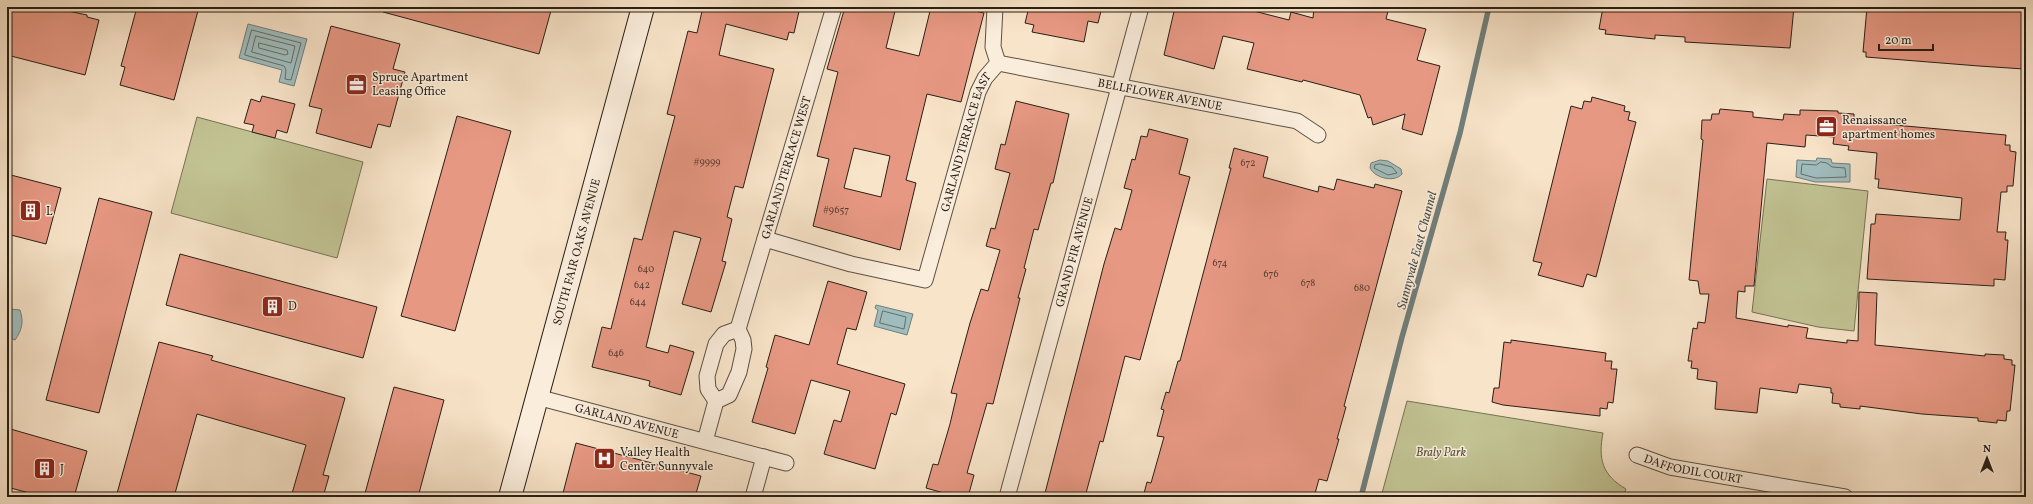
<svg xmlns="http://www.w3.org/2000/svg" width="2033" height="504" viewBox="0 0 2033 504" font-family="Vollkorn,serif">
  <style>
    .green { fill: #c2c393; stroke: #757154 }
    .water { fill: #a0bdbe; stroke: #707e7b }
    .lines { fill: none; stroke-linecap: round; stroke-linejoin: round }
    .shore { stroke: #646e6a; stroke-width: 1 }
    .stream { stroke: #707e7b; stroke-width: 5.5 }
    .building { fill: #e79883; stroke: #281f16; fill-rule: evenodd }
    .street-casing { stroke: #5c5043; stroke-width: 17 }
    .secondary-casing { stroke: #281f16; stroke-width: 24 }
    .street { stroke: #faeddc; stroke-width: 15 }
    .secondary { stroke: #faeddc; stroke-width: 22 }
    .labels { text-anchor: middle; stroke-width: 3; stroke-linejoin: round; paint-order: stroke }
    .number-label { font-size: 10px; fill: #583d31 }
    .poi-label { font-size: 12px; fill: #281f16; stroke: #faeddc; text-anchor: start }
    .street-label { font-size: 12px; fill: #281f16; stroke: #faeddc }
    .park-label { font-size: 12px; font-style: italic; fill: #56503c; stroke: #faeddc }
    .water-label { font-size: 13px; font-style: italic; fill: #4c4e48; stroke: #faeddc }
  </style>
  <rect width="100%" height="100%" fill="#f8e4c9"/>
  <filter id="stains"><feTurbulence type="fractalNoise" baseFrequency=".005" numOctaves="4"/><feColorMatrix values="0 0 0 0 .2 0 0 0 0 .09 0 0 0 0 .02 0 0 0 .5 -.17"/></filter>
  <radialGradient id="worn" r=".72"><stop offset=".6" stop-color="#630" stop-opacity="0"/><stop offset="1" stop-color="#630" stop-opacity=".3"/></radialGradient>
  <g class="green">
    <path d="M197 117 363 162 337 258 171 213Z"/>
    <path d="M1767 179 1868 191 1854 331 1818 327 1752 312Z"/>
    <path d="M1407 401 1603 433C1598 459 1602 475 1626 489L1623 497H1381Z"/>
  </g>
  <g class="water">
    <path d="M248 24 307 39 294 86 279 82 282 70 239 58Z"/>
    <path d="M1817 158 1831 159 1832 163 1850 164V182H1815L1796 177 1797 160 1816 161Z"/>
    <path d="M1380 160 1388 161 1401 169 1402 174C1394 183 1375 178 1370 168L1371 163Z"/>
    <path d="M876 305 913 314 907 335 874 326 878 310 875 308Z"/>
    <path d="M10 309 20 310C24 322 22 330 15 340L7 337V314Z"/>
  </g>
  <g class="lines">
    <g class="shore">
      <path d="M252 30 301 43 291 80 285 79 286 70 284 66 245 55Z"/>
      <path d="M256 36 295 46 291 63 252 52Z"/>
      <path d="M259 43 287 50 288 54 285 55 259 48Z"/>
      <path d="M1821 162 1827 163 1832 167 1845 168 1846 177 1816 178 1801 174 1802 164 1816 165Z"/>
      <path d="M1380 164 1392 167 1397 173 1388 175 1374 168 1375 165Z"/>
      <path d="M883 311 906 317 904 329 880 323Z"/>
    </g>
    <path class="stream" d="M1361 497 1402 337 1460 133 1489 7"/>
  </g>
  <g class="building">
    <path d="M7 7H49L87 15V17L99 20 85 75 7 55Z"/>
    <path d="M137 7H199L174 100 120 85 125 67 121 66Z"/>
    <path d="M384 7H552L539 54 383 12Z"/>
    <path d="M703 7H800L794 33 789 32 787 40 726 24 719 55 774 69 743 188 735 186 727 217 732 219 722 261 726 262 711 312 682 304 701 238 674 231 646 347 668 353 670 345 694 352 681 395 649 386 650 381 592 367 602 327 611 329 634 238 642 240 675 116 667 114 688 31 697 33Z"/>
    <path d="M845 7H896L886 48 919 56 931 7H959L984 13 961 102 927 94 906 180 916 183 900 250 813 226 829 159 817 156 838 72 827 69ZM854 148 890 156 881 197 844 188Z"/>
    <path d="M1029 7H1102L1098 23 1088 21 1084 42 1032 32 1034 25 1025 23Z"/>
    <path d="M1175 7H1238L1289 20 1291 12 1313 18 1314 7H1389L1386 19 1426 29 1417 60 1440 66 1422 135 1402 129 1405 114 1373 125 1371 117 1368 118 1360 95 1303 80 1302 82 1247 69 1254 43 1223 36 1214 69 1164 55Z"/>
    <path d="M1603 7H1794L1790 48 1685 42V37L1655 35V39L1605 34 1606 30 1599 29Z"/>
    <path d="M1867 7H2026V67H2024V69L1979 66 1866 57V52H1863Z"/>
    <path d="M331 26 400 44 393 69 405 72 390 127 378 124 371 148 316 133 322 109 309 106Z"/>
    <path d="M262 96 295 104 287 133 277 130 275 138 252 132 254 125 244 123 251 99 260 102Z"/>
    <path d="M1592 97 1625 106 1624 111 1630 112 1628 120 1636 122 1596 277 1587 274 1583 287 1538 275 1542 263 1533 261 1571 106 1582 109 1584 101 1591 102Z"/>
    <path d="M1016 101 1069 114 1053 183H1051L1038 230 1034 229 1024 268 1026 269 1018 298H1020L993 404 987 403 967 473 974 475 968 497H958L926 488 933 464 938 465 950 424 957 394 951 393 970 323 981 289 988 291 1000 250 986 246 991 228 995 229 1010 173 995 169 1001 144 1005 145Z"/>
    <path d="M1720 109 1753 112V117L1783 120 1784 114 1800 115V110L1838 111V113L1854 114V120L1872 123 2006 135 2005 145H2010V151L2016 152 2013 186H2007V192H2001L1998 223 1997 232H2006L2005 240H2008L2005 280 1994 279V286L1867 279 1871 224H1875L1876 214 1960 220 1962 198 1878 188 1879 179H1875L1877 153 1848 150 1849 146 1833 144 1834 137 1806 135 1805 147 1767 143 1754 286H1745V292L1738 291 1736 318 1788 327V325L1808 328 1806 338 1847 343V340L1858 341 1859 292 1877 293 1875 345 1985 356V354L2004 355V359L2012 360V365H2015L2010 411H2007L2006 421 1997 420V423L1978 421V418L1922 414 1860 406V409L1840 407V404L1832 403 1833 393H1831V388L1799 384 1797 393 1760 388 1757 413 1715 409 1717 382 1697 379 1698 369 1691 368 1692 361H1688L1693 328 1697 329 1698 322 1705 323 1709 294H1700L1698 281 1689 280 1703 140 1701 139 1702 120H1711L1712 114H1719Z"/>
    <path d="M457 116 511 131 455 331 401 316Z"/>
    <path d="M1149 129 1188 139 1179 174 1190 177 1140 360 1125 356 1103 442 1100 441 1085 497H1044L1104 264 1115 228 1121 230 1132 190 1124 188 1132 159 1135 160 1141 136 1147 137Z"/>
    <path d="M1234 148 1268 157 1263 177 1318 192 1319 186 1334 190 1337 179 1374 188 1375 184 1402 191 1344 406 1346 407 1337 439H1339L1327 481 1319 479 1314 497H1143L1147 482 1151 483 1164 437 1157 436 1164 410 1161 409 1166 392 1169 393 1178 361H1180L1231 168H1229Z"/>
    <path d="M7 174 61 188 46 244 7 234Z"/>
    <path d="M99 198 152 212 99 413 46 400Z"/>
    <path d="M180 254 377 307 363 358 166 305Z"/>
    <path d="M828 281 867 292 856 330 847 328 837 364 905 384 896 415 891 413 875 469 824 454 834 420 841 422 850 391 811 380 795 434 752 422 768 368 766 367 775 335 809 345Z"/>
    <path d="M1511 340 1606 353 1605 361H1612L1611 369H1617L1613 403 1608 402 1607 409 1600 408V416L1503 405 1492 402 1494 388H1499L1504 342 1511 343Z"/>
    <path d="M159 342 213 356 211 360 345 398 323 475 329 476 323 497H291L306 445 197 414 174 497H116Z"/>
    <path d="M394 387 444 400 418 497H364Z"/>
    <path d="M7 428 87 451 74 497H44L7 487Z"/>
    <path d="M576 443 701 476 695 497H562Z"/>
  </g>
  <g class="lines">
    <defs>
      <g id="street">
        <path id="s1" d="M998 63 1297 121 1318 135"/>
        <path id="s2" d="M765 239 851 264 925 280 978 92 985 78 998 63 993 47 995 7"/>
        <path id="s3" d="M537 397 786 463"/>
        <path d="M716 401 708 389 707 376 716 344 724 334 738 329"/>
        <path id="s4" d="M705 441 716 401 729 395 739 372 744 349 743 340 738 329 834 7"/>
        <path id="s5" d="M1637 455 1670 467 1845 497"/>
        <path d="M753 497 764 457"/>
        <path id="s6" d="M1007 497 1141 7"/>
      </g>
      <g id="secondary">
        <path id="s7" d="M510 497 643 7"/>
      </g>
    </defs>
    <use href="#street" class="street-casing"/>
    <use href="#secondary" class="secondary-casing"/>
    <use href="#street" class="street"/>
    <use href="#secondary" class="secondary"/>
  </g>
  <defs>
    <symbol id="office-square" viewBox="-11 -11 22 22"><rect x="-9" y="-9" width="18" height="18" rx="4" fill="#8f2418" stroke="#faeddc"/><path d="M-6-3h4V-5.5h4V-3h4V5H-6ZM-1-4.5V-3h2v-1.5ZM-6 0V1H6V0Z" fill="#fff"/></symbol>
    <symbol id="building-square" viewBox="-11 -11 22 22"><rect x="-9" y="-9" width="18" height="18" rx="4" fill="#8f2418" stroke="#faeddc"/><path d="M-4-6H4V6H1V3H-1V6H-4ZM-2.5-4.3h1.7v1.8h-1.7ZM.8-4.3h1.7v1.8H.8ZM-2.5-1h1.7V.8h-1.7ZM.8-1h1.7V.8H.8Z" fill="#fff"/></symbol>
    <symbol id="hospital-square" viewBox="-11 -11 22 22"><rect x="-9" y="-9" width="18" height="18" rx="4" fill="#8f2418" stroke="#faeddc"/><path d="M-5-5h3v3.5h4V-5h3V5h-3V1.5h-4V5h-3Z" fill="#fff"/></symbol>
  </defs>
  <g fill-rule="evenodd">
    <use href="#office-square" x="344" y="72" width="25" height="25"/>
    <use href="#office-square" x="1814" y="114" width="25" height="25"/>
    <use href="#building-square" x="18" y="198" width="25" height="25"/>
    <use href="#building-square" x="260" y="294" width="25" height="25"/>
    <use href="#hospital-square" x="592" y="446" width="25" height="25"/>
    <use href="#building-square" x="32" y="456" width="25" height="25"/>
  </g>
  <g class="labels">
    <g class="number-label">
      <text x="707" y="165">#9999</text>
      <text x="1248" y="166">672</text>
      <text x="836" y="213">#9657</text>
      <text x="1220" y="266">674</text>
      <text x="646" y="272">640</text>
      <text x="1271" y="277">676</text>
      <text x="1308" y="286">678</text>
      <text x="642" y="288">642</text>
      <text x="1362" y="291">680</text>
      <text x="638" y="305">644</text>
      <text x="616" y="356">646</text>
    </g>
    <g class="poi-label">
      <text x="372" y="81">Spruce Apartment<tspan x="372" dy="14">Leasing Office</tspan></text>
      <text x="1842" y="124">Renaissance<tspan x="1842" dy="14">apartment homes</tspan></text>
      <text x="46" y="215">L</text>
      <text x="288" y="310">D</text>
      <text x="620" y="456">Valley Health<tspan x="620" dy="14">Center Sunnyvale</tspan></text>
      <text x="60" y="473">J</text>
    </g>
    <g class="street-label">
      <text dy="4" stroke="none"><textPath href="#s1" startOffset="165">BELLFLOWER AVENUE</textPath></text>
      <text dy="4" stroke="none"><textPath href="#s2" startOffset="309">GARLAND TERRACE EAST</textPath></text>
      <text dy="4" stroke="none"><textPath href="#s4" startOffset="294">GARLAND TERRACE WEST</textPath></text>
      <text dy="4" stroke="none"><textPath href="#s7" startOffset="254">SOUTH FAIR OAKS AVENUE</textPath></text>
      <text dy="4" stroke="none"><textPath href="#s6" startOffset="254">GRAND FIR AVENUE</textPath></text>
      <text dy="4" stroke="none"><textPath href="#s3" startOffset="93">GARLAND AVENUE</textPath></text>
      <text dy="4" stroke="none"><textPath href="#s5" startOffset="58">DAFFODIL COURT</textPath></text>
    </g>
    <g class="park-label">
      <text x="1441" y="456">Braly Park</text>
    </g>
    <g class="water-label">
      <text transform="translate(1416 250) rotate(-75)" y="5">Sunnyvale East Channel</text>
    </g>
  </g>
  <rect width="2033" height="504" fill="none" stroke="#f8e4c9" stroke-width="24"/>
  <rect x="8" y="8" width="2017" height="488" fill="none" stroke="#281f16" stroke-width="2"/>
  <rect x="12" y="12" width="2009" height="480" fill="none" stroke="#281f16"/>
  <g transform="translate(1987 458)" stroke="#faeddc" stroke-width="3" paint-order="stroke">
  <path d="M0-3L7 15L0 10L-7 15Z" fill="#281f16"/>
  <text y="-6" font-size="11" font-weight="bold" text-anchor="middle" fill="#281f16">N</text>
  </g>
  <path d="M1879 44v6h54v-6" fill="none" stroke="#281f16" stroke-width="2"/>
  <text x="1885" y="44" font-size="12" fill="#281f16" stroke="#faeddc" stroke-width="3" paint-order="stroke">20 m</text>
  <rect width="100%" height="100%" filter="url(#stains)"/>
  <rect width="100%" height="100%" fill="url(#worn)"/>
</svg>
